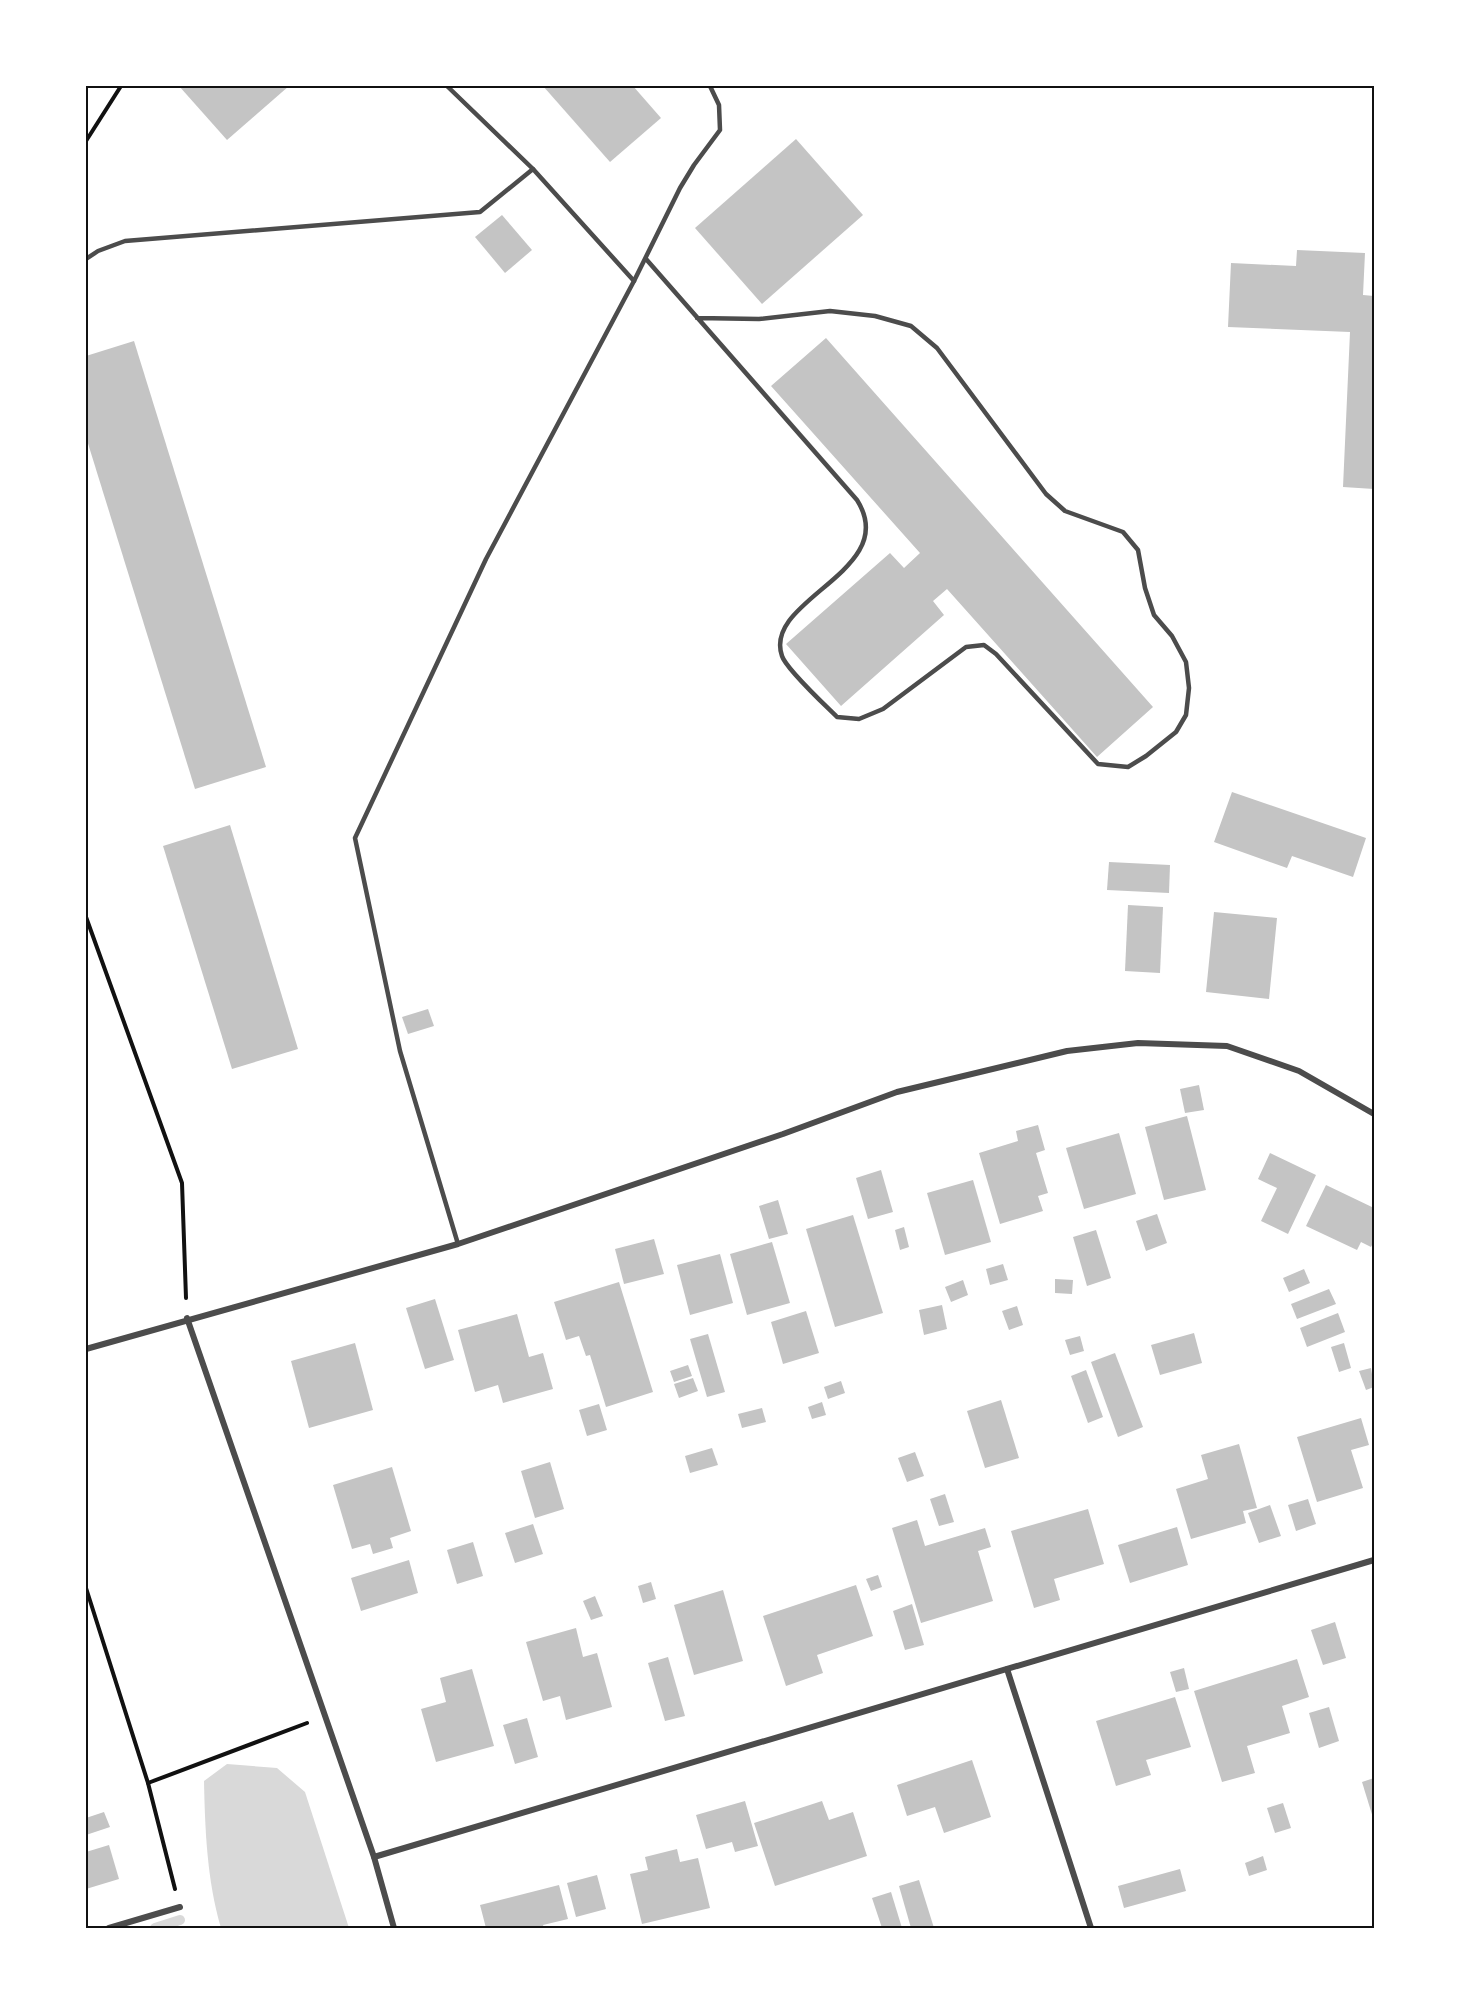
<svg xmlns="http://www.w3.org/2000/svg" width="1460" height="2014" viewBox="0 0 1460 2014" font-family="'Fira Sans Condensed',sans-serif">
  <style>
    .water { fill: #d9d9d9 }
    .lines { fill: none; stroke-linecap: round; stroke-linejoin: round }
    .stream { stroke: #d9d9d9; stroke-width: 10 }
    .building { fill: #c4c4c4 }
    .path { stroke: #111; stroke-width: 4 }
    .service { stroke: #4c4c4c; stroke-width: 4.5 }
    .minor { stroke: #4c4c4c; stroke-width: 6 }
    .neatline { fill: none; stroke: #111; stroke-width: 2 }
  </style>
  <rect width="100%" height="100%" fill="#fff"/>
  <path class="water" d="M227 1764 277 1768 305 1792 349 1928H221C207 1881 205 1830 204 1781Z"/>
  <g class="lines">
    <path class="stream" d="M155 1928 180 1920"/>
  </g>
  <g class="building">
    <path d="M179 86H289L227 140Z"/>
    <path d="M543 86H633L661 118 610 162Z"/>
    <path d="M796 139 863 215 762 304 695 228Z"/>
    <path d="M502 215 532 250 505 273 475 237Z"/>
    <path d="M1297 250 1365 253 1363 295 1374 296V489L1343 487 1350 332 1228 327 1231 263 1296 266Z"/>
    <path d="M826 338 1153 707 1097 757 947 589 933 601 944 615 841 706 786 644 890 553 904 568 920 553 771 386Z"/>
    <path d="M134 341 266 767 195 789 86 437V356Z"/>
    <path d="M1232 792 1366 838 1353 877 1292 856 1287 868 1214 842Z"/>
    <path d="M230 825 298 1049 232 1069 163 846Z"/>
    <path d="M1109 862 1170 865 1169 893 1107 890Z"/>
    <path d="M1128 905 1163 907 1160 973 1125 971Z"/>
    <path d="M1214 912 1277 918 1269 999 1206 992Z"/>
    <path d="M428 1009 434 1026 408 1034 402 1017Z"/>
    <path d="M1199 1085 1204 1110 1185 1113 1180 1089Z"/>
    <path d="M1187 1116 1206 1190 1164 1200 1145 1127Z"/>
    <path d="M1038 1125 1045 1150 1036 1153 1048 1193 1038 1196 1043 1211 1000 1224 979 1153 1018 1141 1016 1131Z"/>
    <path d="M1119 1133 1136 1194 1084 1209 1066 1148Z"/>
    <path d="M1270 1153 1316 1175 1288 1234 1261 1221 1277 1188 1258 1179Z"/>
    <path d="M881 1170 893 1212 868 1219 856 1178Z"/>
    <path d="M973 1180 991 1242 945 1255 927 1193Z"/>
    <path d="M1326 1185 1374 1208V1241L1371 1247 1361 1242 1357 1250 1306 1226Z"/>
    <path d="M778 1200 788 1234 769 1239 759 1206Z"/>
    <path d="M1157 1214 1167 1243 1146 1251 1136 1221Z"/>
    <path d="M853 1215 883 1313 835 1327 806 1229Z"/>
    <path d="M904 1227 909 1247 900 1250 895 1230Z"/>
    <path d="M1096 1230 1111 1278 1087 1286 1073 1237Z"/>
    <path d="M654 1239 664 1274 624 1284 615 1249Z"/>
    <path d="M772 1242 790 1303 747 1315 730 1254Z"/>
    <path d="M720 1254 733 1303 690 1315 677 1265Z"/>
    <path d="M1003 1264 1008 1280 990 1285 986 1269Z"/>
    <path d="M1304 1269 1310 1283 1289 1292 1283 1278Z"/>
    <path d="M1055 1279 1073 1280 1072 1294 1055 1293Z"/>
    <path d="M963 1280 968 1295 951 1302 945 1287Z"/>
    <path d="M619 1282 653 1392 606 1407 590 1355 586 1356 579 1336 566 1340 554 1302Z"/>
    <path d="M1329 1289 1336 1304 1297 1319 1291 1304Z"/>
    <path d="M435 1299 454 1360 425 1369 406 1308Z"/>
    <path d="M942 1305 947 1329 924 1335 919 1310Z"/>
    <path d="M1017 1306 1023 1325 1009 1330 1002 1311Z"/>
    <path d="M806 1311 819 1353 783 1364 771 1322Z"/>
    <path d="M1338 1313 1345 1332 1307 1347 1300 1328Z"/>
    <path d="M517 1314 529 1357 543 1353 553 1389 503 1403 498 1385 475 1392 458 1330Z"/>
    <path d="M1194 1333 1202 1363 1160 1375 1151 1345Z"/>
    <path d="M708 1334 725 1392 707 1397 690 1339Z"/>
    <path d="M1080 1336 1084 1351 1070 1355 1065 1340Z"/>
    <path d="M355 1343 373 1410 309 1428 291 1361Z"/>
    <path d="M1344 1343 1351 1368 1339 1372 1331 1347Z"/>
    <path d="M1115 1353 1143 1427 1118 1437 1091 1362Z"/>
    <path d="M688 1365 692 1376 674 1382 670 1371Z"/>
    <path d="M1371 1368 1374 1387 1366 1390 1359 1371Z"/>
    <path d="M1086 1370 1103 1417 1088 1423 1071 1376Z"/>
    <path d="M693 1378 698 1391 679 1398 674 1384Z"/>
    <path d="M841 1381 845 1393 828 1399 824 1387Z"/>
    <path d="M1001 1400 1019 1458 985 1468 967 1411Z"/>
    <path d="M822 1402 826 1415 812 1419 808 1407Z"/>
    <path d="M599 1404 607 1430 587 1436 579 1410Z"/>
    <path d="M762 1408 766 1422 742 1428 738 1414Z"/>
    <path d="M1361 1418 1369 1445 1351 1450 1363 1488 1317 1502 1297 1437Z"/>
    <path d="M1239 1444 1257 1508 1243 1511 1246 1523 1191 1539 1176 1489 1208 1479 1201 1455Z"/>
    <path d="M712 1448 718 1465 690 1473 685 1456Z"/>
    <path d="M915 1452 924 1476 907 1482 898 1458Z"/>
    <path d="M550 1462 564 1509 535 1518 521 1471Z"/>
    <path d="M392 1467 411 1531 390 1538 393 1548 373 1554 370 1544 352 1549 333 1485Z"/>
    <path d="M945 1494 954 1522 939 1526 930 1499Z"/>
    <path d="M1308 1499 1316 1524 1296 1531 1288 1505Z"/>
    <path d="M1270 1505 1281 1536 1259 1543 1248 1513Z"/>
    <path d="M1088 1509 1104 1564 1054 1579 1060 1600 1034 1608 1011 1531Z"/>
    <path d="M917 1520 925 1546 985 1528 991 1547 978 1551 993 1601 921 1623 892 1528Z"/>
    <path d="M533 1524 543 1554 515 1563 505 1533Z"/>
    <path d="M1177 1527 1188 1565 1130 1583 1118 1545Z"/>
    <path d="M473 1542 483 1576 457 1584 447 1550Z"/>
    <path d="M409 1560 418 1593 361 1611 351 1578Z"/>
    <path d="M878 1575 882 1587 871 1591 866 1579Z"/>
    <path d="M651 1582 656 1599 643 1603 638 1586Z"/>
    <path d="M856 1585 873 1636 817 1655 823 1673 786 1686 763 1616Z"/>
    <path d="M723 1590 743 1661 694 1675 674 1605Z"/>
    <path d="M595 1596 603 1616 591 1620 583 1601Z"/>
    <path d="M912 1604 924 1645 905 1650 893 1611Z"/>
    <path d="M1335 1622 1346 1658 1323 1665 1311 1630Z"/>
    <path d="M576 1628 583 1657 597 1653 612 1707 566 1720 560 1696 543 1701 526 1642Z"/>
    <path d="M668 1657 685 1716 665 1721 648 1663Z"/>
    <path d="M1297 1659 1309 1697 1282 1706 1290 1733 1247 1746 1255 1773 1222 1782 1194 1691Z"/>
    <path d="M1184 1668 1189 1689 1176 1692 1170 1672Z"/>
    <path d="M472 1669 494 1746 436 1762 421 1709 446 1702 440 1678Z"/>
    <path d="M1175 1697 1191 1747 1146 1760 1151 1775 1116 1786 1096 1721Z"/>
    <path d="M1329 1707 1339 1741 1319 1748 1309 1713Z"/>
    <path d="M527 1718 538 1757 515 1764 503 1725Z"/>
    <path d="M972 1760 991 1817 944 1833 935 1807 907 1816 897 1785Z"/>
    <path d="M1374 1778V1821L1362 1782Z"/>
    <path d="M745 1801 758 1846 735 1852 732 1842 706 1849 696 1815Z"/>
    <path d="M822 1801 829 1820 853 1812 867 1856 775 1886 754 1823Z"/>
    <path d="M1283 1803 1291 1828 1275 1833 1267 1808Z"/>
    <path d="M104 1812 110 1827 86 1835V1818Z"/>
    <path d="M109 1845 119 1879 86 1889V1852Z"/>
    <path d="M677 1849 680 1862 698 1858 710 1908 642 1924 630 1874 648 1870 645 1857Z"/>
    <path d="M1263 1856 1267 1870 1249 1876 1245 1863Z"/>
    <path d="M1180 1869 1186 1891 1124 1908 1118 1886Z"/>
    <path d="M597 1875 606 1909 576 1917 567 1883Z"/>
    <path d="M919 1880 934 1928H911L899 1886Z"/>
    <path d="M559 1885 568 1919 543 1925 544 1928H486L480 1905Z"/>
    <path d="M891 1892 902 1928H882L872 1898Z"/>
  </g>
  <g class="lines">
    <g class="path">
      <path d="M86 141 121 86"/>
      <path d="M86 917 182 1183 186 1298"/>
      <path d="M86 1588 148 1783 175 1889"/>
      <path d="M148 1783 307 1723"/>
    </g>
    <g class="service">
      <path d="M447 86 533 169"/>
      <path d="M86 259 98 251 125 241 480 212 533 169 634 281"/>
      <path d="M646 259 857 500C902 571 762 599 782 656 786 669 825 705 837 717L859 719 883 709 966 647 984 645 996 654 1098 764 1128 767 1146 756 1176 732 1186 715 1189 688 1186 662 1172 636 1154 615 1145 588 1138 550 1123 532 1065 511 1046 494 937 348 911 326 875 316 830 311 759 319 697 318"/>
      <path d="M458 1244 400 1051 355 838 486 559 634 281 680 188 694 165 720 130 719 105 710 86"/>
    </g>
    <g class="minor">
      <path d="M187 1318 374 1857 394 1928"/>
      <path d="M86 1349 458 1244 783 1134 897 1092 1067 1051 1138 1043 1227 1046 1299 1071 1374 1114"/>
      <path d="M1007 1669 1091 1928"/>
      <path d="M374 1857 1374 1560"/>
      <path d="M109 1928 180 1907"/>
    </g>
  </g>
  <rect width="1460" height="2014" fill="none" stroke="#ffffff" stroke-width="174"/>
  <rect x="87" y="87" width="1286" height="1840" class="neatline"/>
</svg>
